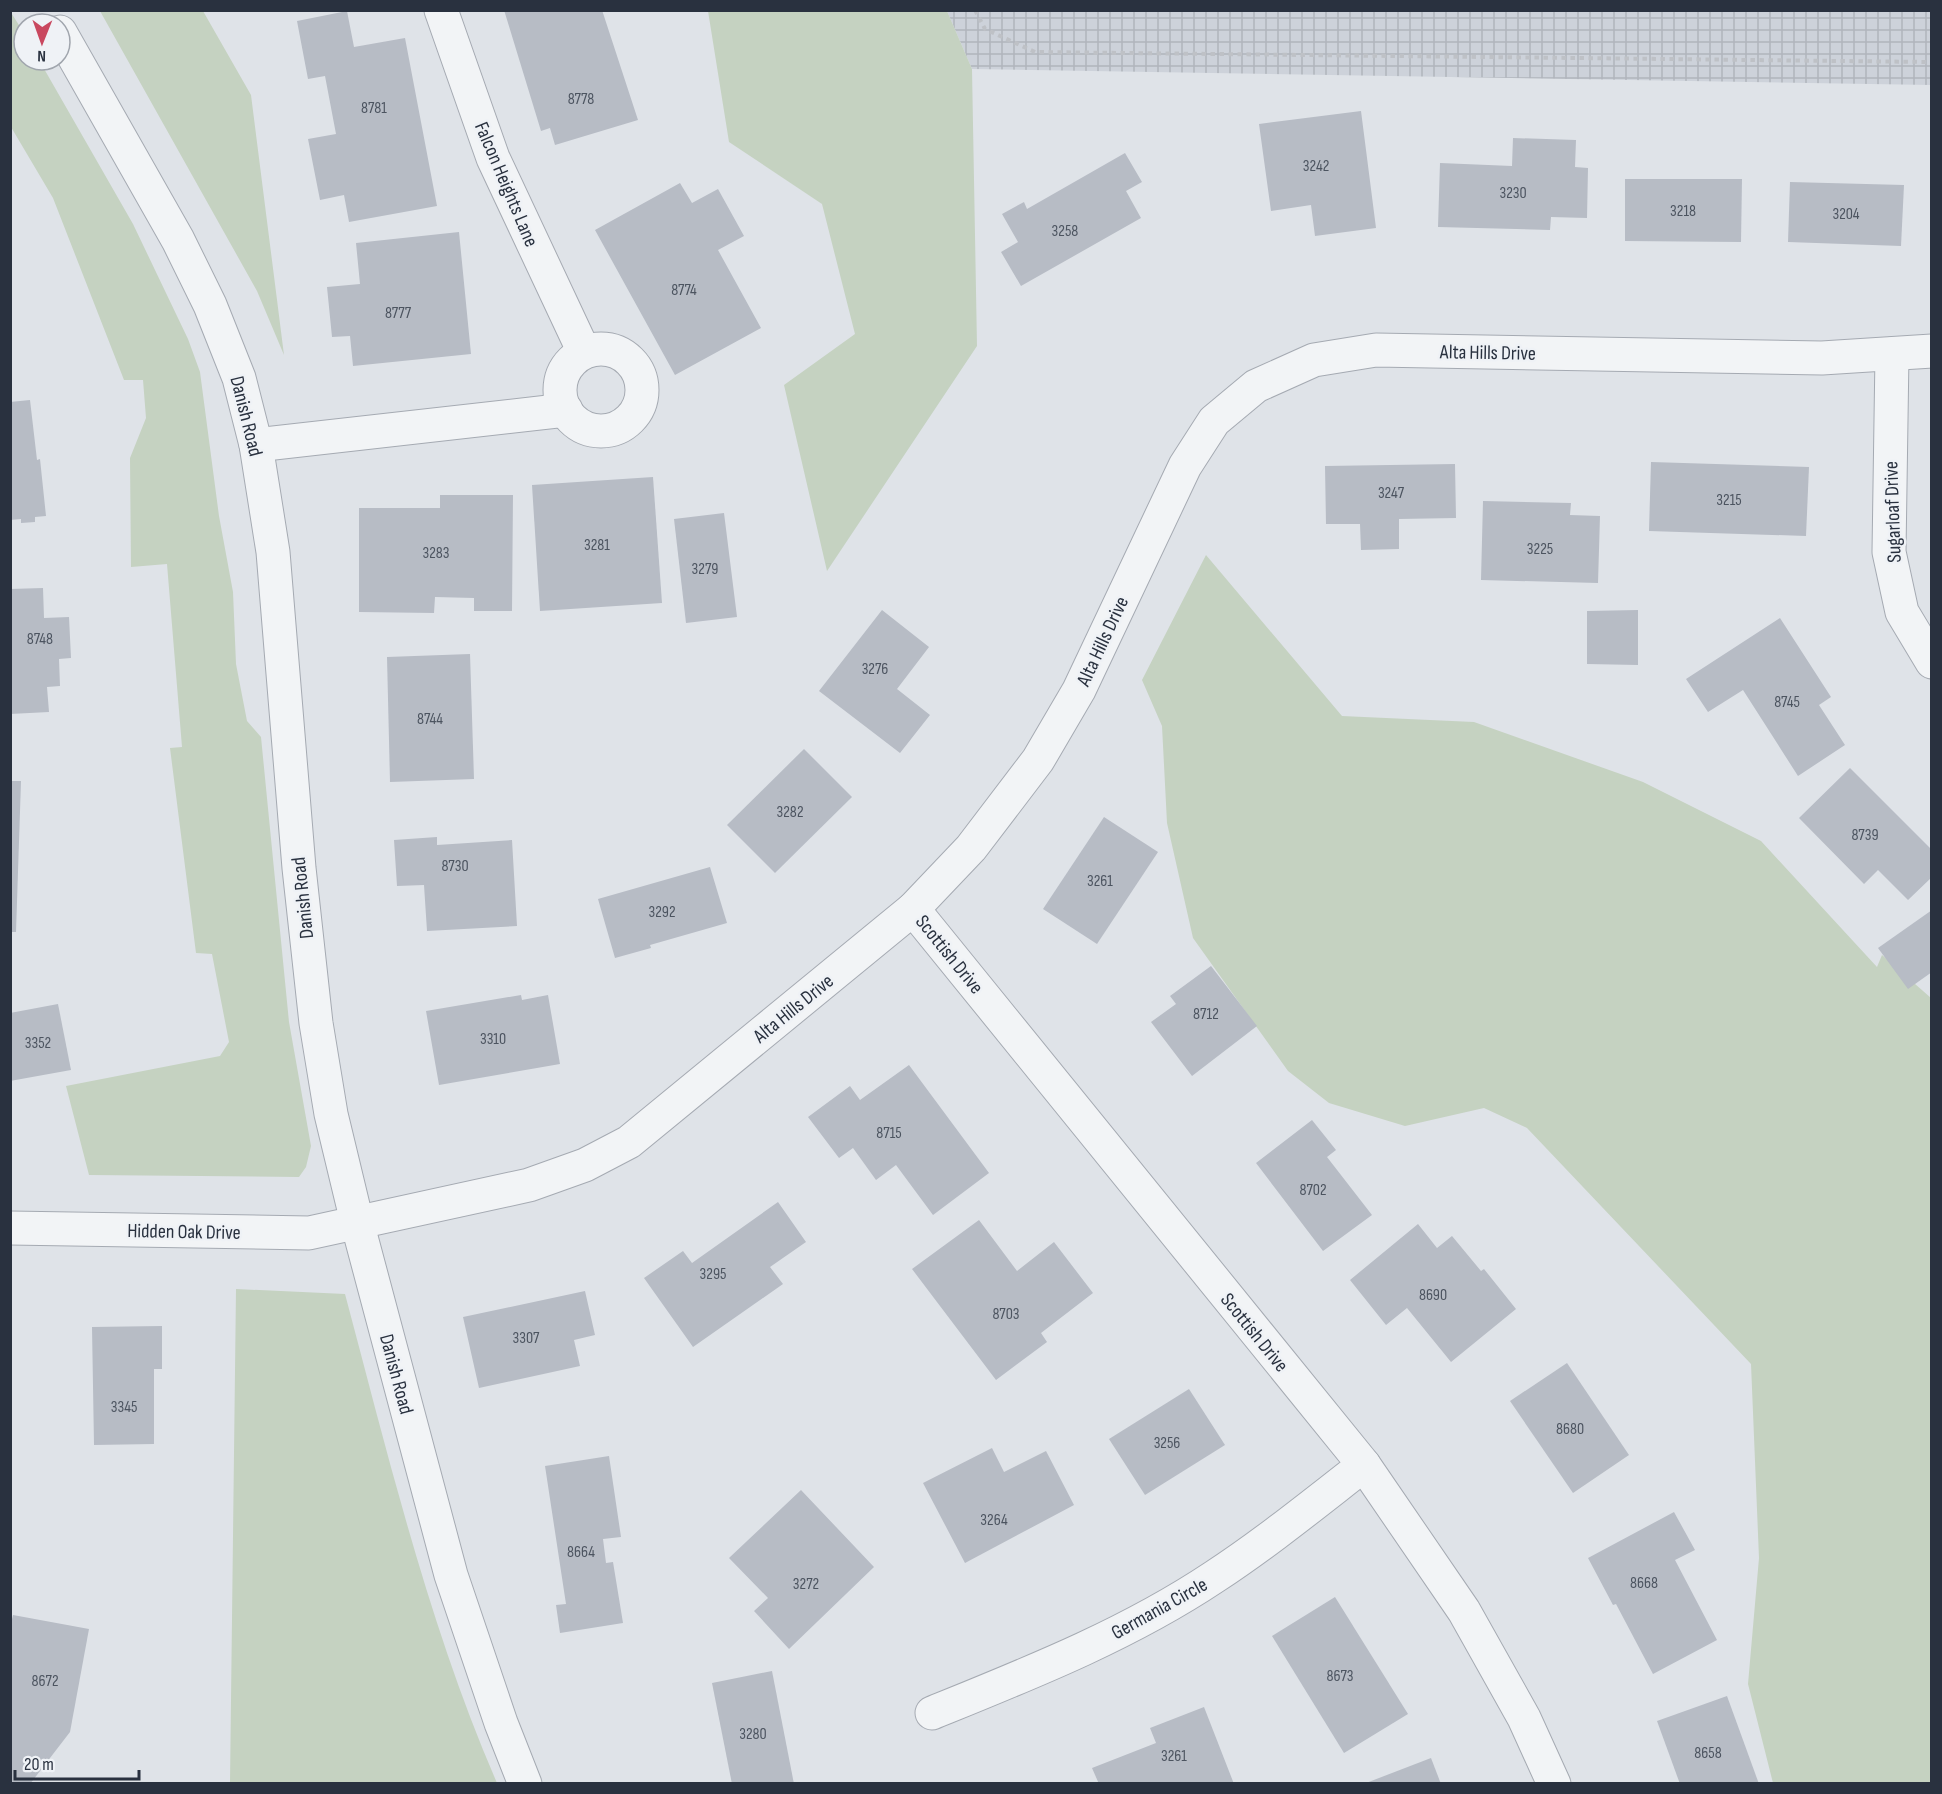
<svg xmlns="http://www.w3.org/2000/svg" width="1942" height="1794" viewBox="0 0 1942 1794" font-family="'Sofia Sans Condensed',sans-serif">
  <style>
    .industrial { fill: url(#industrial-grid) }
    .green { fill: #c5d2c1 }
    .building { fill: #b7bcc5 }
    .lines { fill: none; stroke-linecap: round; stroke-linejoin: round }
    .minor-casing { stroke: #a5aab2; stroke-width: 35 }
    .tertiary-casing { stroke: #a5aab2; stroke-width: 35 }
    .path { stroke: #bec1c6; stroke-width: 4; stroke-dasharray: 4.5 4.5; stroke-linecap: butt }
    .minor { stroke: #f2f4f6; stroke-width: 33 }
    .tertiary { stroke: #f2f4f6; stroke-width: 33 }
    .labels { text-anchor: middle; stroke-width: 5; stroke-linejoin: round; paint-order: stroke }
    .number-label { font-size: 16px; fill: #4c5460 }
    .street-label { font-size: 20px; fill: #29313f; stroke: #eff2f6 }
  </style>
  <defs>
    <pattern id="industrial-grid" width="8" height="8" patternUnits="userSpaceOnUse" patternTransform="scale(1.5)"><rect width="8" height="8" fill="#cdd2da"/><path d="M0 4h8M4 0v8" fill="none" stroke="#b0b5bc"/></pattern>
  </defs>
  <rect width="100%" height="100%" fill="#dfe3e8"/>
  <path class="industrial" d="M947 11H1931V85L972 69Z"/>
  <g class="green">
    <path d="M10 11 24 33V60H39L133 224 188 339 200 372 219 516 233 592 236 664 247 721 261 737 289 1022 311 1146 306 1167 299 1177 89 1175 66 1086 220 1056 229 1042 212 954 196 953 170 748 182 747 167 564 131 567 130 458 146 418 143 380H124L53 198 11 127Z"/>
    <path d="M100 11H203L251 95 284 355 257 291Z"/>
    <path d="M708 11H947L972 69 977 346 827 571 784 385 855 334 822 204 729 142Z"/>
    <path d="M1206 555 1342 716 1474 722 1643 782 1761 841 1877 967 1882 955 1931 998V1783H1773L1748 1684 1759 1558 1751 1364 1527 1128 1484 1108 1405 1126 1329 1103 1288 1071 1193 938 1167 823 1162 726 1142 680Z"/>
    <path d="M236 1289 345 1294C389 1459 429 1626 497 1783H230Z"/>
  </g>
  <g class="building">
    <path d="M504 10H602L638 120 555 145 550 128 541 131Z"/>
    <path d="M347 11 354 47 405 38 437 206 349 222 344 195 320 200 308 139 336 134 325 76 308 79 297 21Z"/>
    <path d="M1361 111 1376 228 1315 236 1311 205 1271 211 1259 124Z"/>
    <path d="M1513 138 1576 140 1575 167 1588 168 1587 218 1551 217 1550 230 1438 227 1440 163 1512 166Z"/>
    <path d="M1125 153 1142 182 1126 191 1141 218 1021 286 1001 252 1018 242 1002 214 1024 202 1027 209Z"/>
    <path d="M1625 179H1742L1741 242 1625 241Z"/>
    <path d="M1790 182 1904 185 1901 246 1788 242Z"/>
    <path d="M680 183 692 203 718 189 744 236 718 250 761 328 675 375 595 230Z"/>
    <path d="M459 232 471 354 353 366 350 336 332 337 327 287 360 284 356 243Z"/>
    <path d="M30 400 37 460 40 459 46 516 35 517V522L21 523V519L10 520V402Z"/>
    <path d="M1651 462 1809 467 1806 536 1649 531Z"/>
    <path d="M1455 464 1456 518 1399 519V549L1361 550 1360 524H1326L1325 466Z"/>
    <path d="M653 477 662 603 540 611 532 485Z"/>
    <path d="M440 495H513L512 611H474V598L435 597 434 613 359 612V508H440Z"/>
    <path d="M1483 501 1571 503 1570 515 1600 516 1598 583 1481 580Z"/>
    <path d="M724 513 737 617 686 623 674 519Z"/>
    <path d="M43 588 44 618 69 617 71 658 59 659 60 686 47 687 49 712 10 714V589Z"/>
    <path d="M882 610 929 647 897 689 930 715 900 753 819 691Z"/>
    <path d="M1638 610V665L1587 664V611Z"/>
    <path d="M1780 618 1831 697 1819 705 1845 745 1798 776 1743 690 1708 712 1686 679Z"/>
    <path d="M470 654 474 779 390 782 387 657Z"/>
    <path d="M804 749 852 797 775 873 727 825Z"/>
    <path d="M1850 768 1932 850V877L1908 900 1878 870 1864 884 1799 818Z"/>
    <path d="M10 781H21L16 932H10Z"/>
    <path d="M1104 817 1158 852 1097 944 1043 909Z"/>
    <path d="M437 837V845L512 840 517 926 427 931 424 885 397 886 394 840Z"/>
    <path d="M710 867 727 923 650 945 651 948 615 958 598 899Z"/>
    <path d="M1932 910V972L1908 989 1878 948Z"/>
    <path d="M1211 966 1257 1026 1192 1076 1151 1022 1176 1004 1170 996Z"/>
    <path d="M521 995 522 1000 548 995 560 1064 439 1085 426 1011Z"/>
    <path d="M58 1004 71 1070 10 1081V1013Z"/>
    <path d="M909 1065 989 1173 933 1215 896 1165 876 1180 853 1148 839 1158 808 1117 850 1086 860 1100Z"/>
    <path d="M1312 1120 1336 1150 1327 1157 1372 1215 1323 1251 1256 1163Z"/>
    <path d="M778 1202 806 1242 770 1267 783 1284 693 1347 644 1278 683 1251 692 1263Z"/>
    <path d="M979 1220 1017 1271 1054 1242 1093 1293 1041 1333 1047 1342 996 1380 912 1269Z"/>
    <path d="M1418 1224 1437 1248 1452 1236 1481 1271 1484 1269 1516 1309 1451 1362 1407 1308 1386 1325 1350 1280Z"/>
    <path d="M585 1291 595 1335 574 1340 580 1366 479 1388 463 1317Z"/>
    <path d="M162 1326V1369H154V1444L94 1445 92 1327Z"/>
    <path d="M1567 1363 1629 1455 1573 1493 1510 1401Z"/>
    <path d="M1189 1389 1225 1445 1145 1495 1109 1439Z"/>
    <path d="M992 1448 1004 1472 1046 1451 1074 1505 965 1563 923 1483Z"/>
    <path d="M609 1456 621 1537 603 1539 606 1563 613 1562 623 1623 560 1633 556 1605 566 1604 545 1466Z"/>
    <path d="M801 1490 874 1567 789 1649 754 1611 768 1598 729 1558Z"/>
    <path d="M1674 1512 1695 1550 1675 1560 1717 1640 1653 1674 1616 1604 1613 1605 1588 1558Z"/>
    <path d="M1335 1597 1408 1714 1344 1753 1272 1636Z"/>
    <path d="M13 1615 89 1629 70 1732 30 1784H10V1627Z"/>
    <path d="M772 1671 794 1784H732L712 1683Z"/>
    <path d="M1727 1696 1759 1784H1680L1657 1721Z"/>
    <path d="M1204 1707 1234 1784H1099L1092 1768 1156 1743 1150 1728Z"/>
    <path d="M1431 1758 1441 1784H1366V1783Z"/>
  </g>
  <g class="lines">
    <defs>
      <g id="minor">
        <path d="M441 10 493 158 584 352"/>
        <circle cx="601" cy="390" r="41"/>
        <path d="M1892 354 1889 552 1902 612 1932 662"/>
        <path d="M256 445 566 410"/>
        <path d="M913 909 1364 1465 1464 1611 1524 1718 1554 1784"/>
        <path d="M10 1228 309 1233 529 1185 585 1165 629 1142 913 909 971 848 1038 760 1079 690 1185 466 1214 421 1256 386 1314 360 1376 350 1822 358 1932 351"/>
        <path d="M932 1713C1028 1674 1127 1635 1214 1577 1266 1543 1315 1503 1364 1465"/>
      </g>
      <path id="tertiary" d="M60 32 178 240 210 305 239 378 256 445 273 552 299 868 316 1023 331 1114 357 1222 451 1575 501 1723 525 1784"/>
    </defs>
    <use href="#minor" class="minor-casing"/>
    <use href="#tertiary" class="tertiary-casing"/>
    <path class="path" d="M975 10 985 29 1035 52 1932 62"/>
    <use href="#minor" class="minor"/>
    <use href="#tertiary" class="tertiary"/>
  </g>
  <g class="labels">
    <g class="number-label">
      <text x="581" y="104">8778</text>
      <text x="374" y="113">8781</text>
      <text x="1316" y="171">3242</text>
      <text x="1513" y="198">3230</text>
      <text x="1683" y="216">3218</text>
      <text x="1846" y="219">3204</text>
      <text x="1065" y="236">3258</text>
      <text x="684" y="295">8774</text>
      <text x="398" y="318">8777</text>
      <text x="1391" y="498">3247</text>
      <text x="1729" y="505">3215</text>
      <text x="597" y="550">3281</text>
      <text x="1540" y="554">3225</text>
      <text x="436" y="558">3283</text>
      <text x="705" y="574">3279</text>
      <text x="40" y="644">8748</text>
      <text x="875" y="674">3276</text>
      <text x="1787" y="707">8745</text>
      <text x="430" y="724">8744</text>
      <text x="790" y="817">3282</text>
      <text x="1865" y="840">8739</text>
      <text x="455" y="871">8730</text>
      <text x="1100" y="886">3261</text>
      <text x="662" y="917">3292</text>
      <text x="1206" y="1019">8712</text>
      <text x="493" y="1044">3310</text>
      <text x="38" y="1048">3352</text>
      <text x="889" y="1138">8715</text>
      <text x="1313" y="1195">8702</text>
      <text x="713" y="1279">3295</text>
      <text x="1433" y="1300">8690</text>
      <text x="1006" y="1319">8703</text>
      <text x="526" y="1343">3307</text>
      <text x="124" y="1412">3345</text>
      <text x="1570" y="1434">8680</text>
      <text x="1167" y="1448">3256</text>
      <text x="994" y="1525">3264</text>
      <text x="581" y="1557">8664</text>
      <text x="1644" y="1588">8668</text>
      <text x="806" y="1589">3272</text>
      <text x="1340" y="1681">8673</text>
      <text x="45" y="1686">8672</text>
      <text x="753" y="1739">3280</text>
      <text x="1708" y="1758">8658</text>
      <text x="1174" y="1761">3261</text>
    </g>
    <g class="street-label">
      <text transform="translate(507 184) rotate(67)" y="7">Falcon Heights Lane</text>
      <text transform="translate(1488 352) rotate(1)" y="7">Alta Hills Drive</text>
      <text transform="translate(247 416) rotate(76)" y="7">Danish Road</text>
      <text transform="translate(1892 512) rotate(-92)" y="7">Sugarloaf Drive</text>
      <text transform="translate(1102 641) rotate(-65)" y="7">Alta Hills Drive</text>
      <text transform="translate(302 898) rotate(-96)" y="7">Danish Road</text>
      <text transform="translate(950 954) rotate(51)" y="7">Scottish Drive</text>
      <text transform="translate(793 1008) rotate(-39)" y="7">Alta Hills Drive</text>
      <text transform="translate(184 1231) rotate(1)" y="7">Hidden Oak Drive</text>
      <text transform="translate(1255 1332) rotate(51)" y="7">Scottish Drive</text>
      <text transform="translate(397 1374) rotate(75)" y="7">Danish Road</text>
      <text transform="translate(1159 1608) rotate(-29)" y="7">Germania Circle</text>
    </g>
  </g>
  <rect width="1942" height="1794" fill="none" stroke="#29313f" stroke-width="24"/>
  <g transform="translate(42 42) rotate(181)"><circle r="28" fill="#eff2f6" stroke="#a0a5ad" stroke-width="1.5"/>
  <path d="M0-4.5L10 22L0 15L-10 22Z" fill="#c9485f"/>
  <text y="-9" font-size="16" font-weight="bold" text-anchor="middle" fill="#29313f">N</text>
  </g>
  <path d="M15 1770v9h124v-9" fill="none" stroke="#29313f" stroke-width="3"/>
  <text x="24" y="1770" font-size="18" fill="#29313f" stroke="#eff2f6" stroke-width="4.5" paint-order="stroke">20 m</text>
</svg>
